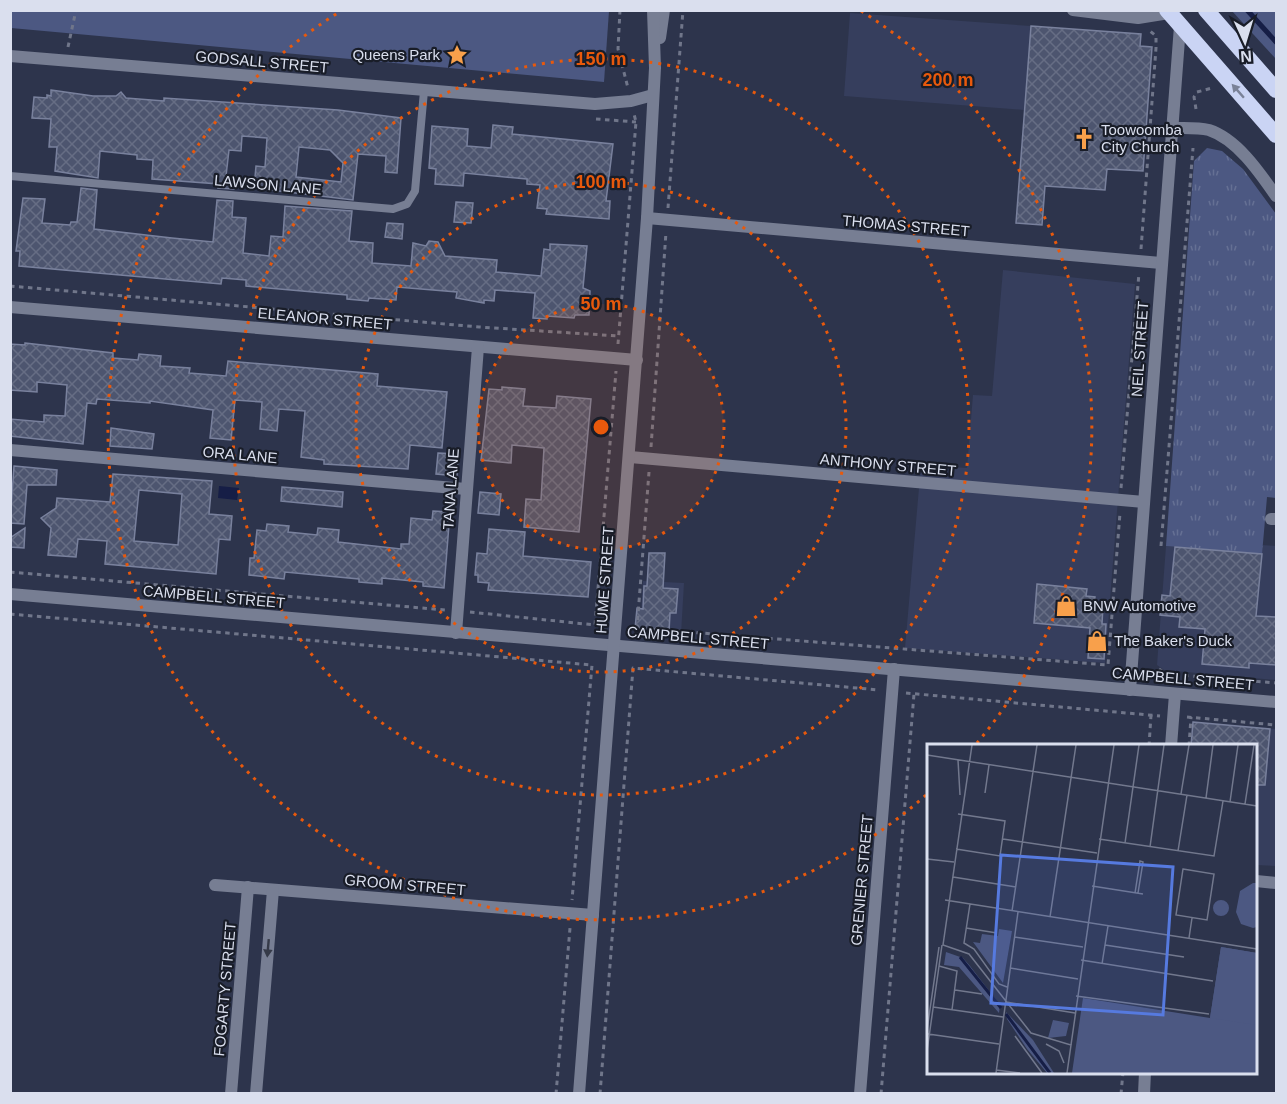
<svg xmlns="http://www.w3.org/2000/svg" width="1287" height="1104" viewBox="0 0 1287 1104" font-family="Helvetica,sans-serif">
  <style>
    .built { fill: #363e5d }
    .grass { fill: url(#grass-tufts) }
    .park { fill: #4c5882 }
    .water { fill: #161e46 }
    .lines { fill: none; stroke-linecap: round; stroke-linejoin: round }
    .stream { stroke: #161e46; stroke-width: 5 }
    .building { fill: url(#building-cross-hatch); stroke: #79819d; stroke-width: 1.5; fill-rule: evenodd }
    .path { stroke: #70768a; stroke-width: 3; stroke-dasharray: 4.5 4.5; stroke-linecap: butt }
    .service { stroke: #777e93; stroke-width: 8 }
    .minor { stroke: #777e93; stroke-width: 12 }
    .tertiary { stroke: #777e93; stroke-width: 12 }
    .trunk { stroke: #cad4f4; stroke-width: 16 }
    .oneway { fill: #7a8298 }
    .oneway2 { fill: #353a48 }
    .ring { fill: none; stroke: #e8590c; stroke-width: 3; stroke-dasharray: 3 6 }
    .labels { text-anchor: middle; stroke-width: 4.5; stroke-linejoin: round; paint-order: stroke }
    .poi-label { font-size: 15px; fill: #dadfee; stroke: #191d28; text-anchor: start }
    .street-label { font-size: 15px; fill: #dadfee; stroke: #191d28 }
    .inset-river { fill: none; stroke: #161e46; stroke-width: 3 }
    .inset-road { fill: none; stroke: #72788d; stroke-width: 1.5 }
    .view { fill: #567adf; fill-opacity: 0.15; stroke: #567adf; stroke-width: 3 }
    .inset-edge { fill: none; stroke: #dadfee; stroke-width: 3 }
    .centre { fill: #e8590c; stroke: #191d28; stroke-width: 3 }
    .ring-label { font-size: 18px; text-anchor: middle; font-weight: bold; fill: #e8590c; stroke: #191d28; stroke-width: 4.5; stroke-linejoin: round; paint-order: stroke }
  </style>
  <defs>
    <pattern id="grass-tufts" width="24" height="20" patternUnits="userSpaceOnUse" patternTransform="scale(1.5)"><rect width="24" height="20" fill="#4c5882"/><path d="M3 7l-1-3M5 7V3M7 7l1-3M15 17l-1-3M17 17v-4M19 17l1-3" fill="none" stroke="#657094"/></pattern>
    <pattern id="building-cross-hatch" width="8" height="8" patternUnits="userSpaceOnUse" patternTransform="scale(1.5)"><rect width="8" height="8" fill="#4d556f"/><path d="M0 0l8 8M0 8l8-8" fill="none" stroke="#666d84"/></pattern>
  </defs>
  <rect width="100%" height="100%" fill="#2d344c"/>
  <g class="built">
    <path d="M850 13 1031 26 1025 110 844 96Z"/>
    <path d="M1003 270 1135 284 1105 663 905 648 921 465 967 468 973 395 992 396Z"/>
    <path d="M1262 545 1276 546V680L1164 670 1157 665 1166 546 1261 554Z"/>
    <path d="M643 581 684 583 681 634 640 630Z"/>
    <path d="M1193 722 1276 729V866L1256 865V746H1191Z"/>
  </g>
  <path class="grass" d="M1207 148 1222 151 1243 169 1276 214V498L1267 497 1262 554 1166 546 1194 161Z"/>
  <g class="park">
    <path d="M10 11 11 10 609 11 604 82 11 28Z"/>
    <path d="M1232 11H1276V59Z"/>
  </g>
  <path class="water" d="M219 486 239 488 237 500 218 498Z"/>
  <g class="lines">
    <path class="stream" d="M1247 10 1276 42"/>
  </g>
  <g class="building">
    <path d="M1031 26 1141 34 1140 46 1152 47 1143 171 1107 169 1105 190 1045 186 1042 225 1016 223Z"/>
    <path d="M51 90 93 96H116L121 92 126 98 164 101V98L338 110 401 118 397 173 385 172 386 156 358 154 353 200 254 188 256 166 265 167 267 138 242 136 241 151 229 150 226 176 235 177 234 189 218 188 219 184 152 179 153 160 137 159V155L100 151 98 178 55 171 57 147H49L51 119 32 118 34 97 47 98V95L51 96ZM299 147 330 150 343 163 341 182 296 177Z"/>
    <path d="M493 125 513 127 512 134 613 144 606 201H610L609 219 546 214 547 209 537 208 540 185 527 184V179L464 173 463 186 435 184 436 169 429 168 432 126 468 129 467 146 491 148Z"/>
    <path d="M81 188 97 190 94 229 172 238 213 242 217 200 233 201 232 217 246 218 243 253 269 256 271 236 283 237 285 206 352 211 349 241 373 243 372 263 411 266 413 243 426 246 429 241 438 242 445 256 497 260 496 272 541 276 544 249 550 250V244L587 246 583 288 590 291 589 315H575L574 318 547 316V319L533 318 535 293 495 290 494 301 484 300V303L456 298 457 292 397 287 396 300 369 298 368 301 347 299V295L246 286V280L222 278 221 284 19 266 20 251H16L23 198 45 199 42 223 70 225 71 222H77Z"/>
    <path d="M456 202 473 203 471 223 454 222Z"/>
    <path d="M387 223 403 224 402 239 385 237Z"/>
    <path d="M25 343 113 353V358L138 360 139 354 161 356 160 366 190 368 189 373 226 376 228 361 378 374 377 386 447 392 442 448 410 445 408 469 324 464V460L301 457 305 411 279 409 277 431 260 429 262 402 235 400 231 440 210 438 213 410 150 401V403L97 399 96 404 87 403 83 444 10 436V419L44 422V415L65 416 67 385 37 382V392L10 390V344L25 345Z"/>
    <path d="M502 387 525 389 523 406 556 408 557 396 591 399 579 532 524 527 526 499 541 500 544 448 512 445 511 463 481 460 489 389 502 390Z"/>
    <path d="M111 428 154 434 152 449 110 446Z"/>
    <path d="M438 453 458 454 457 476 436 474Z"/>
    <path d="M14 466 57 470 56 485H27L24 524 10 523Z"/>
    <path d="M113 474 212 481 209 514 232 516 230 540 219 539 216 574 105 564 107 541 78 539 76 557 48 555 51 528 41 518 56 508 57 498 110 502ZM139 490 182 494 178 545 134 541Z"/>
    <path d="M282 487 343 492 342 507 281 501Z"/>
    <path d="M480 492 501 494 499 515 478 513Z"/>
    <path d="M433 511 450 512 444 588 423 586V582L382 578V584L359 582V579L285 572 284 579 249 575 250 558H254L257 530 266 531 267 524 289 526 288 532 317 535 318 528 339 530 338 542 401 549V544H409L411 518 432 520Z"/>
    <path d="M25 528 24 548 10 547V538Z"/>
    <path d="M489 529 525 532 523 556 591 562 588 597 488 590 489 583 478 582V575H475L477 553 487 554Z"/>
    <path d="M1175 547 1262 554 1256 616 1276 617V665L1249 663V668L1202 664 1205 629 1179 627 1180 617 1160 615 1162 595 1170 596Z"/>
    <path d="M649 553H665L663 588 678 589 676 613H670L669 632 635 629 637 608 643 609 644 586H647Z"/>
    <path d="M1037 584 1087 589 1086 596 1095 597 1094 604 1103 605 1102 624H1106L1104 659 1088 658 1090 628 1034 623Z"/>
    <path d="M1193 722 1270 729 1265 785H1256V746H1191Z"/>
  </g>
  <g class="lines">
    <g class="path">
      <path d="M620 10 618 49 628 88"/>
      <path d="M68 47 76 10"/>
      <path d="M1196 109 1194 97 1197 92 1212 88"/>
      <path d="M596 119 636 122"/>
      <path d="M668 208 683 10"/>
      <path d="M1141 249 1156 48V36L1150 31"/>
      <path d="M10 286 479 327 619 336"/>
      <path d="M618 344 636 122 634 114"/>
      <path d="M651 447 666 232"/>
      <path d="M649 472 637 628 1108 665 1120 513"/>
      <path d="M1121 488 1139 273"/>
      <path d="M1161 546 1193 148"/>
      <path d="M10 572 445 610"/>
      <path d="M470 612 595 625 616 371"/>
      <path d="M10 614 592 665 572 900"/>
      <path d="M1159 669 1166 674 1276 683"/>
      <path d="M906 693 1160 716"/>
      <path d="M1187 717 1276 725"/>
      <path d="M1149 746 1151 715"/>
      <path d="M1189 746 1191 717"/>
      <path d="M556 1094 570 928"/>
      <path d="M600 1094 633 668 879 690"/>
      <path d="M881 1094 914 694"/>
      <path d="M1121 1094 1123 1072"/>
    </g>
    <path class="service" d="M10 176 393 209 407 204 415 191 424 91"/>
    <g class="minor">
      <path d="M1073 10 1138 18 1169 13"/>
      <path d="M10 56 595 104 631 101 653 95"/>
      <path d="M1171 128C1184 128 1197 127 1209 130 1237 139 1260 173 1276 196"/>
      <path d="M647 218 1161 263"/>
      <path d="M10 307 637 360"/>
      <path d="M10 450 466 489"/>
      <path d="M630 457 1144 502"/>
      <path d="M1271 519H1276"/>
      <path d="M10 594 1276 702"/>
      <path d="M456 633 478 347"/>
      <path d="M1130 690 1180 26"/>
      <path d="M1171 746 1175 694"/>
      <path d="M1256 881 1276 883"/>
      <path d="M215 885 593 915"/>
      <path d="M231 1094 248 887"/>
      <path d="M256 1094 273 890"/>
      <path d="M860 1094 894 669"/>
      <path d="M1144 1094 1145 1072"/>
    </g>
    <g class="tertiary">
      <path d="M660 38 664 10"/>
      <path d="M579 1094 647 218 655 68 653 10"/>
    </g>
    <g class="trunk">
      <path d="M1167 10 1276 135"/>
      <path d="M1206 10 1276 90"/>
    </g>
  </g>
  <defs><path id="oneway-solid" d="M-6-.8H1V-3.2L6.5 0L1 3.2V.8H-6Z" transform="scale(1.5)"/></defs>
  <use class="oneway" href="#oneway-solid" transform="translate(1238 91) rotate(-131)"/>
  <use class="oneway2" href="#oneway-solid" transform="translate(268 948) rotate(95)"/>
  <circle cx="601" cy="427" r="123" fill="#e8590c" fill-opacity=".12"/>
  <g class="ring">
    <circle cx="601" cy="427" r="123"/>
    <circle cx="601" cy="427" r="245"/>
    <circle cx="601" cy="427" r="368"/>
    <path d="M926 795A491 491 0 1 1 341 11M861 11A491 491 0 0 1 977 743"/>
  </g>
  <defs>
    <symbol id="sight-bare" viewBox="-9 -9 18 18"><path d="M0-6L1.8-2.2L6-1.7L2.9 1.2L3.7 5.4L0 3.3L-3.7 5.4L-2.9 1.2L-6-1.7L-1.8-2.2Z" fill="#f8a04b" stroke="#191d28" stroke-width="2.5" paint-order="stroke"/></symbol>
    <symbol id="church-bare" viewBox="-9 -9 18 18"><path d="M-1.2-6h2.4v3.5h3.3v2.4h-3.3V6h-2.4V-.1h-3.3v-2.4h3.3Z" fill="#f8a04b" stroke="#191d28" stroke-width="2.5" paint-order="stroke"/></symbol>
    <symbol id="shop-bare" viewBox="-9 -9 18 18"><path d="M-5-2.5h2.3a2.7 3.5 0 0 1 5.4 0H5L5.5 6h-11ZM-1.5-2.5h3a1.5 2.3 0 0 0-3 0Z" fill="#f8a04b" stroke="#191d28" stroke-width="2.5" paint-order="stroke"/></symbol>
  </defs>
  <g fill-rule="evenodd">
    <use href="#sight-bare" x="442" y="40" width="30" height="30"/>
    <use href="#church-bare" x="1069" y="124" width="30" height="30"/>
    <use href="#shop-bare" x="1051" y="591" width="30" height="30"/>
    <use href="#shop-bare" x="1082" y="626" width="30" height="30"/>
  </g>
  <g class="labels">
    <g class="poi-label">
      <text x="440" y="60" text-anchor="end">Queens Park</text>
      <text x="1101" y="135">Toowoomba<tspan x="1101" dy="17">City Church</tspan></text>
      <text x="1083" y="611">BNW Automotive</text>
      <text x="1114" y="646">The Baker's Duck</text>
    </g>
    <g class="street-label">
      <text transform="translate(262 62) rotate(5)" y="5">GODSALL STREET</text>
      <text transform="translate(268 185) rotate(5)" y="5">LAWSON LANE</text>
      <text transform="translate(906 226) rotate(5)" y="5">THOMAS STREET</text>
      <text transform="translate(325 319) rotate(5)" y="5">ELEANOR STREET</text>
      <text transform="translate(1140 349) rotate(-86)" y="5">NEIL STREET</text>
      <text transform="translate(240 455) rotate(5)" y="5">ORA LANE</text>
      <text transform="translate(888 465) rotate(5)" y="5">ANTHONY STREET</text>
      <text transform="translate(451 489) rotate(-86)" y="5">TANA LANE</text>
      <text transform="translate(605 580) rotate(-86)" y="5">HUME STREET</text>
      <text transform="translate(214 597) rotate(5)" y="5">CAMPBELL STREET</text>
      <text transform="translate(698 638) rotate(5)" y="5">CAMPBELL STREET</text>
      <text transform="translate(1183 679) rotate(5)" y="5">CAMPBELL STREET</text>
      <text transform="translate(862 880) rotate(-85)" y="5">GRENIER STREET</text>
      <text transform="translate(405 885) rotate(5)" y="5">GROOM STREET</text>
      <text transform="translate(225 989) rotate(-85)" y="5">FOGARTY STREET</text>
    </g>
  </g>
  <g transform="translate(927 744)">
    <rect width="330" height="330" fill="#2d344c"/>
    <path d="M72 185 85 187 76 239 46 198 53 199 55 190 71 192Z" fill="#4c5882"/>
    <path d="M326 139H330V183L326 184 314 180 309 168 313 147ZM294 203 330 209V329H145L156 254 283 274ZM19 208 36 214 43 222 73 261 72 269 32 223 17 221ZM79 268 106 296 127 329H120L100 305 80 275ZM126 276 142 279 139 292 121 294Z" fill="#4c5882"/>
    <path d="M286 164a8 8 0 1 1 16 0a8 8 0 1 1-16 0ZM294 203 330 209V281L283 274Z" fill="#4c5882"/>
    <path class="inset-river" d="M33 213 74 264M79 270 123 329"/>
    <path class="inset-road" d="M45 1 16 201 42 210 104 289 144 301 140 329M0 11 330 62M31 16 33 51M58 49 62 21M254 50 262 1M279 54 286 1M303 58 311 1M318 60 327 1M76 95 170 109M172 95 287 112 296 57M198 99 212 1M223 103 237 1M29 105 73 112 78 77 31 70M251 107 260 51M0 115 27 118M256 125 287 130 280 176 249 171ZM26 133 89 143M165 142 216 150M208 149 213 117 216 118 211 149M18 156 330 205M43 160 37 199 47 205 72 240 80 243M85 167 110 1M123 173 149 1M39 184 70 189M87 193 156 203M262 194 265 174M178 201 257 213M154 216 286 237M175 220 181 182M12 222 30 227 25 266M83 224 151 235M28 246 55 250M149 252 282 270M79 258 148 269M6 263 76 273M0 286 12 203M1 290 72 300M88 292 115 329M119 300 132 307 137 319M144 301 187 1M0 307 15 201M69 326 93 329M69 329 91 168"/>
    <path class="view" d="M74 111 246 123 236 271 64 259Z"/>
    <rect width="330" height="330" class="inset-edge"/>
  </g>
  <circle cx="601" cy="427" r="9" class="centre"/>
  <g class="ring-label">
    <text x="601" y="65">150 m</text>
    <text x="948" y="86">200 m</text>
    <text x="601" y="188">100 m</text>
    <text x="601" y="310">50 m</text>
  </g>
  <rect width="1287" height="1104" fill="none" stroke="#dadfee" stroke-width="24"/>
  <g transform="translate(1245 42) rotate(176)" stroke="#191d28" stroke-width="4.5" paint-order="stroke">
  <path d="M0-4.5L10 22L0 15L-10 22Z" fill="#dadfee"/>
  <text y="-9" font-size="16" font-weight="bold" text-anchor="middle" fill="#dadfee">N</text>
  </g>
</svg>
